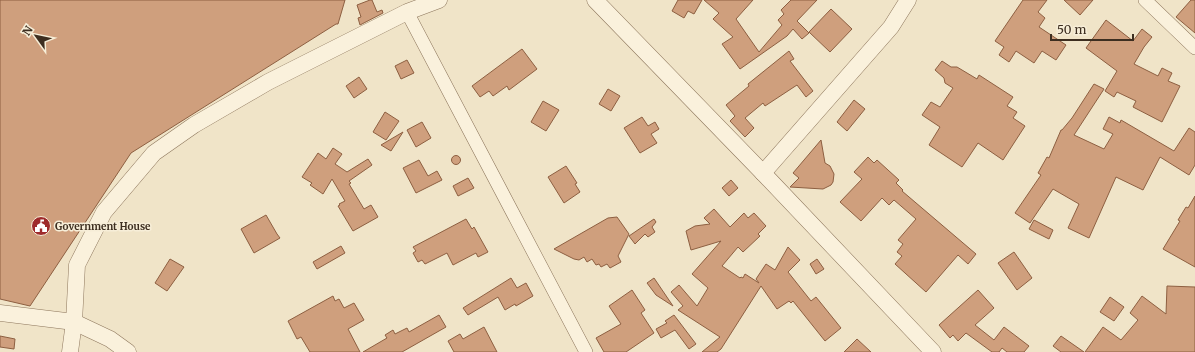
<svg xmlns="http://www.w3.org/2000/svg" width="1195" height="352" viewBox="0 0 1195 352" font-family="Merriweather,serif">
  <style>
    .building { fill: #cf9f7d; stroke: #8d5f41 }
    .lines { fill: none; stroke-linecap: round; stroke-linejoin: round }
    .minor-casing { stroke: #8d765c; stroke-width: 14 }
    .tertiary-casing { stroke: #8d765c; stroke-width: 17 }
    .minor { stroke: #faf1dc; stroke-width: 13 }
    .tertiary { stroke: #faf1dc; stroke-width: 16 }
    .labels { text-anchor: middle; stroke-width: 3; stroke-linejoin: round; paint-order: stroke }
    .poi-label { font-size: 10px; font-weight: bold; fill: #3d2e20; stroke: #f7eed8; text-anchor: start }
  </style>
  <rect width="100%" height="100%" fill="#f0e4c8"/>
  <g class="building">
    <path d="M0 0H345L338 24H336L131 153 30 306 0 299Z"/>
    <path d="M370 0H372L377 12 382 10 383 13 360 25 358 18 361 17 357 5Z"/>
    <path d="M678 0H702L694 14 688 11 684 18 672 11Z"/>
    <path d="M704 0H753L736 19 759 52 782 25 778 20 784 14 781 10 791 0H817L797 21 809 33 802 39 793 29 787 36 740 69 722 44 733 37 713 19 719 13Z"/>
    <path d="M1023 0H1047L1038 12 1045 18 1039 27 1066 45 1056 60 1042 51 1034 63 1016 51 1009 62 999 55 1004 47 995 41Z"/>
    <path d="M1064 0H1093L1080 15Z"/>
    <path d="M1191 0H1195V33L1176 17Z"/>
    <path d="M831 9 852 29 830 52 809 32Z"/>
    <path d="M1106 20 1133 41 1142 29 1152 37 1144 47 1134 64 1158 76 1162 68 1172 73 1168 81 1180 86 1162 122 1133 107 1136 101 1117 92 1114 97 1105 91 1117 71 1086 48Z"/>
    <path d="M522 49 537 69 509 90 507 86 493 96 489 91 480 97 472 86Z"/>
    <path d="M789 51 794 59 790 61 813 91 806 97 797 85 765 106 763 103 745 118 754 128 745 137 730 121 735 116 726 105 749 86 748 84Z"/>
    <path d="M407 60 414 73 401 79 395 66Z"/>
    <path d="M942 61 951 67H957L977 79 979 75 1013 97 1007 106 1017 112 1013 118 1025 126 1003 160 978 143 962 167 929 145 940 127 922 115 931 102 940 107 953 88 945 83 944 78 935 70Z"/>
    <path d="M359 77 367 89 354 98 346 86Z"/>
    <path d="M1094 84 1104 89 1074 135 1104 149 1113 134 1103 129 1109 117 1120 123 1121 120 1174 151 1189 128 1195 132V165L1189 175 1160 157 1143 190 1116 177 1089 238 1068 228 1079 204 1053 189 1030 223 1015 213 1041 175 1038 173 1047 157 1049 158 1061 130H1062L1072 118Z"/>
    <path d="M608 89 620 96 611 111 599 104Z"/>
    <path d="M854 100 865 109 847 131 837 122Z"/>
    <path d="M543 101 559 110 546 131 531 122Z"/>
    <path d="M385 112 399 121 386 140 373 132Z"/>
    <path d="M642 117 648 126 655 122 659 129 651 134 657 143 640 153 624 128Z"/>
    <path d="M422 122 431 138 416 147 407 130Z"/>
    <path d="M403 132 391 151 381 145Z"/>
    <path d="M821 140 825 163 830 166 834 174 833 182 831 185 823 189 790 187 799 178 793 173Z"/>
    <path d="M333 148 342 154 335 164 347 172 368 159 372 165 349 181 351 183 349 184 364 209 371 205 378 217 353 231 338 206 340 205 339 204 345 201 332 179 323 194 310 185 312 183 302 177 318 153 326 159Z"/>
    <circle cx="456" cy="160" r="4.5"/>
    <path d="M868 157 874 163 877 160 899 180 896 183 903 190 902 191 976 254 968 264 958 255 926 292 895 264 902 256 897 252 903 244 898 240 916 219 894 200 889 205 882 198 861 221 840 202 862 179 854 172Z"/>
    <path d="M419 160 428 176 437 171 442 180 416 193 403 168Z"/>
    <path d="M566 166 577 183 575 184 580 192 564 203 548 177Z"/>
    <path d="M468 178 474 188 458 196 453 186Z"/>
    <path d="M731 180 738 188 729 196 722 188Z"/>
    <path d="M1195 196V267L1163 249 1180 221 1178 220 1186 207 1188 208Z"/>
    <path d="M714 209 730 227 744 213 748 218 754 213 766 226 758 234 760 236 743 252 738 247 722 266 740 278 741 277 743 278 745 274 759 283 756 279 766 264 775 270 788 247 800 260 788 272 811 301 816 297 841 328 825 341 793 301 791 303 789 301 777 309 761 286 721 349 717 352H702L720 337 678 310 683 306 671 292 679 285 697 306 708 288 692 274 721 241 691 250 686 231 695 226 710 224 704 218Z"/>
    <path d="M266 215 277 234 280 238 254 253 241 229Z"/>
    <path d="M617 217 629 234 618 256 621 262 610 268 607 264 601 267 599 264 596 265 592 259 587 262 584 257 579 260 574 259 554 249 608 218Z"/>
    <path d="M466 219 472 229 474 227 488 252 478 257 476 253 453 265 447 253 425 264 422 260 418 262 413 253 416 251 413 247Z"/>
    <path d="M654 219 656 222 652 227 655 232 648 237 645 234 635 244 629 236Z"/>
    <path d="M1034 220 1053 230 1049 239 1029 229Z"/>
    <path d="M341 246 345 253 317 269 313 262Z"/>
    <path d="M1014 252 1032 278 1017 290 998 263Z"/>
    <path d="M170 259 184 267 167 291 155 283Z"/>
    <path d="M817 259 824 269 816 274 810 264Z"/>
    <path d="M511 278 517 288 526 283 533 296 516 306 515 304 505 310 498 297 468 315 463 308Z"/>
    <path d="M654 278 673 306 656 295 647 283Z"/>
    <path d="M1167 286 1195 287V352H1085L1103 327 1121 340 1138 320 1130 313 1142 296 1166 314Z"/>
    <path d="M632 290 645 310 641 313 654 333 626 352H604L596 338 621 324 609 306Z"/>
    <path d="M978 290 994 308 975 325 994 340 1004 327 1029 346 1024 352H1007L1002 348 999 352H992L966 333 958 341 953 335 950 338 939 325Z"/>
    <path d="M333 296 335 301 339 299 344 308 354 303 364 320 348 329 360 352H310L301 337 297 339 288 321Z"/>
    <path d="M1110 297 1124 307 1114 321 1100 312Z"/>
    <path d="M439 315 446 327 402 352H363L387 338 385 335 393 330 395 334 407 328 409 332Z"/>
    <path d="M674 315 696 344 689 349 675 330 661 338 656 329 667 323 665 321Z"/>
    <path d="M484 327 497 352H454L448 341 460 334 463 339Z"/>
    <path d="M0 336 15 339 14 349 0 347Z"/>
    <path d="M1061 336 1084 352H1061L1053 346Z"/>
    <path d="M857 339 871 352H844Z"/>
  </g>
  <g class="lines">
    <defs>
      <g id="minor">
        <path d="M1145 0 1195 48"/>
        <path d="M407 12 586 352"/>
      </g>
      <g id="tertiary">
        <path d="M595 0 763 173 933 352"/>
        <path d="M763 173 891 27 908 0"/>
        <path d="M0 313 74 322 110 339 128 352"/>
        <path d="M70 352 74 322 77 265 104 212 154 153 194 125 268 82 407 12 439 0"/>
      </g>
    </defs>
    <use href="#minor" class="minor-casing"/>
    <use href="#tertiary" class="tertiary-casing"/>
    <use href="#minor" class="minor"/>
    <use href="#tertiary" class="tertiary"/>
  </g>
  <defs>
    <symbol id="civic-disc" viewBox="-11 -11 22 22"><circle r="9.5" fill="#9e2a2b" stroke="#f7eed8"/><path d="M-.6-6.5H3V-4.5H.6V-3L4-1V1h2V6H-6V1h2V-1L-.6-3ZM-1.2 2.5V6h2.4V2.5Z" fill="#fff"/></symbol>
  </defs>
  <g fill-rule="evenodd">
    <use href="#civic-disc" x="30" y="215" width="22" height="22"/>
  </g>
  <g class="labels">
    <g class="poi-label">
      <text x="55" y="230">Government House</text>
    </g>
  </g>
  <g transform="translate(36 36) rotate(303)" stroke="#f7eed8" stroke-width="3" paint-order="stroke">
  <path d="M0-3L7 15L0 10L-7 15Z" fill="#3d2e20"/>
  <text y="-6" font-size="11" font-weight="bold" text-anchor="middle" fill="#3d2e20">N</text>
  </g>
  <path d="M1051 34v6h82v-6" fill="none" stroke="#3d2e20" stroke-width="2"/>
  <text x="1057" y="34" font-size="12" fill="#3d2e20" stroke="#f7eed8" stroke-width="3" paint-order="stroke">50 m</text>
</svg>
